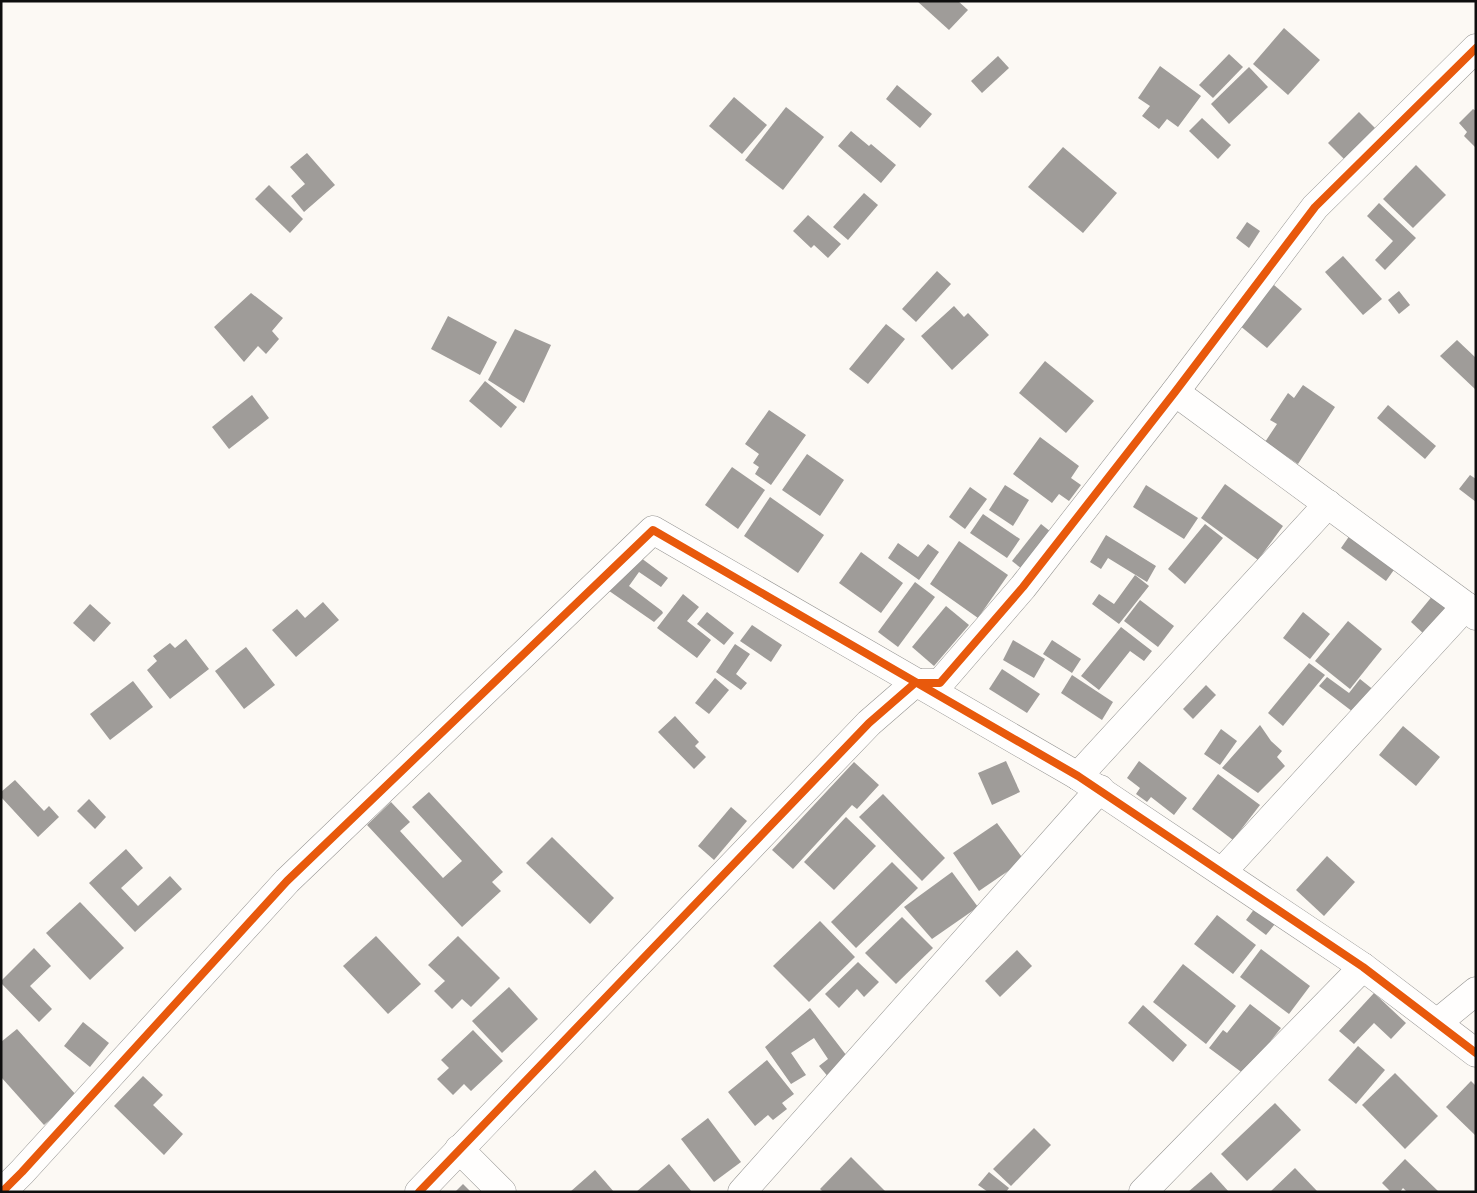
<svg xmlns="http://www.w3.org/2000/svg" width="1477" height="1193" viewBox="0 0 1477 1193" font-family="'Libre Baskerville',serif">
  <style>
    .building { fill: #9f9c99 }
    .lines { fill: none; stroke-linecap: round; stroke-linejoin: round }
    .street-casing { stroke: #959492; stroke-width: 29 }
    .street { stroke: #fffefd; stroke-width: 28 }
    .cycleway-casing { stroke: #fff; stroke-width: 11 }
    .cycleway { stroke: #e8590c; stroke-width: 8 }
  </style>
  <rect width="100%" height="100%" fill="#fcf9f4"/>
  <g class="building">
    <path d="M917 1H958L968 10 949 30Z"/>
    <path d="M1284 28 1320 60 1288 95 1253 64Z"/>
    <path d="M1229 54 1243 67 1213 98 1199 85Z"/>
    <path d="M998 56 1009 68 982 93 971 81Z"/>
    <path d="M1160 66 1201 96 1178 127 1167 119 1159 129 1142 116 1150 106 1138 98Z"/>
    <path d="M1249 67 1268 87 1229 124 1211 104Z"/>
    <path d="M897 85 932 114 920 128 886 99Z"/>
    <path d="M734 97 767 125 742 154 709 126Z"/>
    <path d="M786 107 824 137 783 190 745 160Z"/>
    <path d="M1473 109 1476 111V148L1464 136 1467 132 1459 123Z"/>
    <path d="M1359 112 1377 130 1346 161 1328 143Z"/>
    <path d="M1202 118 1231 145 1218 159 1189 131Z"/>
    <path d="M851 131 869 146 871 144 896 165 881 183 838 146Z"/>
    <path d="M1063 147 1117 193 1083 233 1028 187Z"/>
    <path d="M307 153 335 185 304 212 291 196 305 184 290 167Z"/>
    <path d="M1416 165 1446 195 1413 228 1383 199Z"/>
    <path d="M269 185 303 219 290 233 255 199Z"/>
    <path d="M864 193 878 205 848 240 833 227Z"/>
    <path d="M1379 203 1416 238 1385 270 1375 260 1393 241 1367 216Z"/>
    <path d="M808 215 841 244 828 258 814 245 811 248 793 231Z"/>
    <path d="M1247 222 1260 231 1249 248 1236 238Z"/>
    <path d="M1343 256 1382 299 1363 315 1325 272Z"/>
    <path d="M937 271 951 284 916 322 902 309Z"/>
    <path d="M1274 285 1302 309 1267 348 1239 325Z"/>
    <path d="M1399 291 1410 305 1399 314 1388 300Z"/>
    <path d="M251 293 283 318 272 331 279 339 266 354 258 346 244 362 214 327Z"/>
    <path d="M954 306 964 317 968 313 989 335 952 370 921 336Z"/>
    <path d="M448 316 497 342 480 375 431 349Z"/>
    <path d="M886 324 905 339 868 384 849 369Z"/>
    <path d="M515 329 551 345 524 403 488 380Z"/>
    <path d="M1457 340 1476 358V390L1440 356Z"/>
    <path d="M1045 361 1094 401 1066 433 1019 393Z"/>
    <path d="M485 381 517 407 501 428 469 401Z"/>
    <path d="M1303 385 1335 407 1298 464 1265 442 1277 424 1270 420 1288 393 1294 398Z"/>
    <path d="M252 395 269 418 229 449 212 427Z"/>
    <path d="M1388 405 1436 446 1425 459 1377 418Z"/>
    <path d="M769 410 806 435 771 485 755 474 759 467 753 463 759 454 745 444Z"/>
    <path d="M1040 437 1079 466 1071 478 1081 485 1069 501 1059 494 1052 503 1013 474Z"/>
    <path d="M807 454 844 480 820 516 782 490Z"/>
    <path d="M732 467 765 490 738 529 705 505Z"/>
    <path d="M1470 475 1476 479V502L1459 489Z"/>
    <path d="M1225 484 1283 526 1258 560 1201 518Z"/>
    <path d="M1005 485 1029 500 1013 526 989 510Z"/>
    <path d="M1146 485 1198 518 1184 539 1133 507Z"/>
    <path d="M970 487 987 499 965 529 949 517Z"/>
    <path d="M770 497 824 535 798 573 744 536Z"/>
    <path d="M983 514 1020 539 1007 558 970 533Z"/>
    <path d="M1041 524 1051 532 1022 569 1012 561Z"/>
    <path d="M1205 524 1223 538 1185 584 1168 569Z"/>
    <path d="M1106 535 1156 566 1147 582 1108 558 1101 569 1090 562Z"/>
    <path d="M1350 535 1396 567 1386 581 1341 548Z"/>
    <path d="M959 541 1008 575 978 618 930 584Z"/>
    <path d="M898 543 918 557 928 544 939 552 919 580 888 558Z"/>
    <path d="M861 552 903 583 881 613 839 583Z"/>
    <path d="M637 555 668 578 661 587 639 572 629 586 662 611 663 613 654 622 602 586Z"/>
    <path d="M1135 575 1149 586 1119 624 1092 604 1099 594 1114 604Z"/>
    <path d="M915 582 935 597 898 647 878 632Z"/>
    <path d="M683 594 699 607 687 621 711 640 697 658 657 628Z"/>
    <path d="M1434 594 1449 606 1425 635 1411 622Z"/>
    <path d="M1140 600 1174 626 1158 647 1124 621Z"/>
    <path d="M323 602 339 620 296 657 272 630 297 609 305 618Z"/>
    <path d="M90 604 111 623 94 642 73 623Z"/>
    <path d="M946 606 969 625 934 666 912 647Z"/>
    <path d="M707 612 734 633 724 645 697 624Z"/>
    <path d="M1303 612 1330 634 1310 659 1283 638Z"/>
    <path d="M1348 621 1382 649 1350 689 1315 661Z"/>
    <path d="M752 625 782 645 771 662 740 641Z"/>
    <path d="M1121 627 1152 651 1144 661 1130 651 1099 690 1081 676Z"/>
    <path d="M186 639 209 669 170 699 147 670 157 661 153 656 170 643 175 648Z"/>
    <path d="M1013 640 1045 659 1034 678 1003 660Z"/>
    <path d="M1052 640 1081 659 1072 673 1043 654Z"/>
    <path d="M735 644 750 654 736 674 747 683 741 690 716 672Z"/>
    <path d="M246 647 275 685 244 709 215 671Z"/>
    <path d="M1309 663 1325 675 1283 726 1268 713Z"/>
    <path d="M1002 669 1040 694 1027 713 989 689Z"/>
    <path d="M1072 675 1113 702 1102 720 1061 693Z"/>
    <path d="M1327 677 1349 693 1360 679 1375 691 1357 715 1319 686Z"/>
    <path d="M715 678 729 690 709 714 695 703Z"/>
    <path d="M133 681 153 707 110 740 90 714Z"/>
    <path d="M1206 685 1216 695 1193 719 1183 709Z"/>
    <path d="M675 716 699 742 695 746 706 757 694 769 658 732Z"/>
    <path d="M1260 725 1271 741 1282 751 1277 757 1285 766 1258 793 1222 768Z"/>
    <path d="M1403 726 1440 757 1416 786 1379 755Z"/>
    <path d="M1221 729 1237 741 1220 765 1204 754Z"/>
    <path d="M1006 761 1020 792 992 805 978 773Z"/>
    <path d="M1139 761 1187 798 1174 815 1151 797 1147 802 1136 794 1140 788 1127 778Z"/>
    <path d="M854 762 879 785 857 809 852 805 793 869 772 850Z"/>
    <path d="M1218 774 1260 805 1233 840 1192 809Z"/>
    <path d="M15 780 44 811 49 806 59 817 38 837 1 797V792Z"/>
    <path d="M429 792 503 872 492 882 501 891 462 927 367 825 391 802 410 822 400 831 443 878 462 861 412 807Z"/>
    <path d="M883 794 945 858 922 881 859 817Z"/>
    <path d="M89 799 106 817 95 829 77 811Z"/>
    <path d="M731 807 747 821 714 860 698 846Z"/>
    <path d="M846 817 876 846 834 890 804 862Z"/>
    <path d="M997 823 1024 860 979 891 953 853Z"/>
    <path d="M552 837 614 898 590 924 526 863Z"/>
    <path d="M126 849 143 868 121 888 138 906 170 876 182 889 135 932 89 883Z"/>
    <path d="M1327 856 1355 882 1324 916 1296 890Z"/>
    <path d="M892 862 918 888 856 948 831 922Z"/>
    <path d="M952 872 978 907 932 939 904 907Z"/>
    <path d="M80 902 124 948 90 980 46 933Z"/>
    <path d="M1255 908 1275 924 1266 935 1246 920Z"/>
    <path d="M1217 915 1256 945 1233 974 1194 944Z"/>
    <path d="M902 917 933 948 896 984 865 953Z"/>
    <path d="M820 921 855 957 809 1002 773 966Z"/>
    <path d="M376 936 421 984 388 1014 343 966Z"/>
    <path d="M458 936 500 978 471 1007 462 999 452 1009 434 991 445 981 428 965Z"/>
    <path d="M34 948 51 966 30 986 52 1009 39 1022 1 983V981Z"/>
    <path d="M1261 949 1310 986 1289 1014 1240 977Z"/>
    <path d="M1017 950 1032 966 1000 997 985 981Z"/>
    <path d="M858 962 879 982 864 997 857 989 839 1008 825 994Z"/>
    <path d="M1183 964 1236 1006 1206 1044 1153 1002Z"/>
    <path d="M509 987 538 1019 502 1053 472 1021Z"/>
    <path d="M1374 993 1406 1023 1391 1039 1374 1023 1354 1044 1339 1031Z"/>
    <path d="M1250 1004 1281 1028 1244 1074 1209 1048 1223 1030 1227 1033Z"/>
    <path d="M1143 1005 1187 1045 1173 1062 1128 1023Z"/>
    <path d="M810 1008 850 1060 830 1079 819 1066 828 1059 814 1038 791 1053 806 1075 791 1084 765 1047Z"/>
    <path d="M83 1022 109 1043 90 1067 64 1046Z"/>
    <path d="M17 1029 77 1096 44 1125 1 1077V1042Z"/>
    <path d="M473 1030 503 1061 471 1091 464 1084 453 1095 437 1079 449 1068 441 1060Z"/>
    <path d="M1358 1046 1385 1070 1356 1104 1328 1080Z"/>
    <path d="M767 1060 794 1094 782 1103 787 1109 773 1120 768 1115 755 1126 728 1092Z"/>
    <path d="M1395 1073 1438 1116 1405 1149 1362 1105Z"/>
    <path d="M143 1076 163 1095 153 1105 183 1134 164 1155 114 1106Z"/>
    <path d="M1471 1081 1476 1086V1136L1446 1107Z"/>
    <path d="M1275 1103 1301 1130 1247 1181 1221 1154Z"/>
    <path d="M708 1118 741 1162 714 1182 681 1139Z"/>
    <path d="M1034 1128 1051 1145 1011 1186 993 1169Z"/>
    <path d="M851 1157 886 1192H823L820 1189Z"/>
    <path d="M1405 1159 1439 1192H1407L1403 1188 1400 1192H1391L1382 1183Z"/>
    <path d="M669 1164 692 1192H636Z"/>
    <path d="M1295 1168 1318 1192H1270Z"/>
    <path d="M595 1170 614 1192H570Z"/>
    <path d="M989 1172 1009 1188 1006 1192H988L978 1185Z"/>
    <path d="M1211 1172 1229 1192H1188Z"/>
    <path d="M463 1184 471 1192H455Z"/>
  </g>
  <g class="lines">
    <defs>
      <g id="street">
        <path d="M1175 392 1466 606 1476 616"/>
        <path d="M1078 776 1328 504"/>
        <path d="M1222 872 1466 606"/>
        <path d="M1437 1023 1476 991"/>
        <path d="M459 1149 502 1192"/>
        <path d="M2 1192 22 1172 287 881 653 530 1078 776 1363 967 1476 1053"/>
        <path d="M419 1192 869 723 915 683H940L1023 587 1175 392 1315 207 1476 48"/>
        <path d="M742 1192 1100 789"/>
        <path d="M1143 1192 1363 967"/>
      </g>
    </defs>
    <use href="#street" class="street-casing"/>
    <use href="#street" class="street"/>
    <defs>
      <g id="cycleway">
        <path d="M2 1192 22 1172 287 881 653 530 1078 776 1363 967 1476 1053"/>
        <path d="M419 1192 869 723 915 683H940L1023 587 1175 392 1315 207 1476 48"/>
      </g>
    </defs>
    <use href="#cycleway" class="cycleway-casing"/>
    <use href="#cycleway" class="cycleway"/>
  </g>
  <rect width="1477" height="1193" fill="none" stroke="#0e0e0e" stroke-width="5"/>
</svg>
